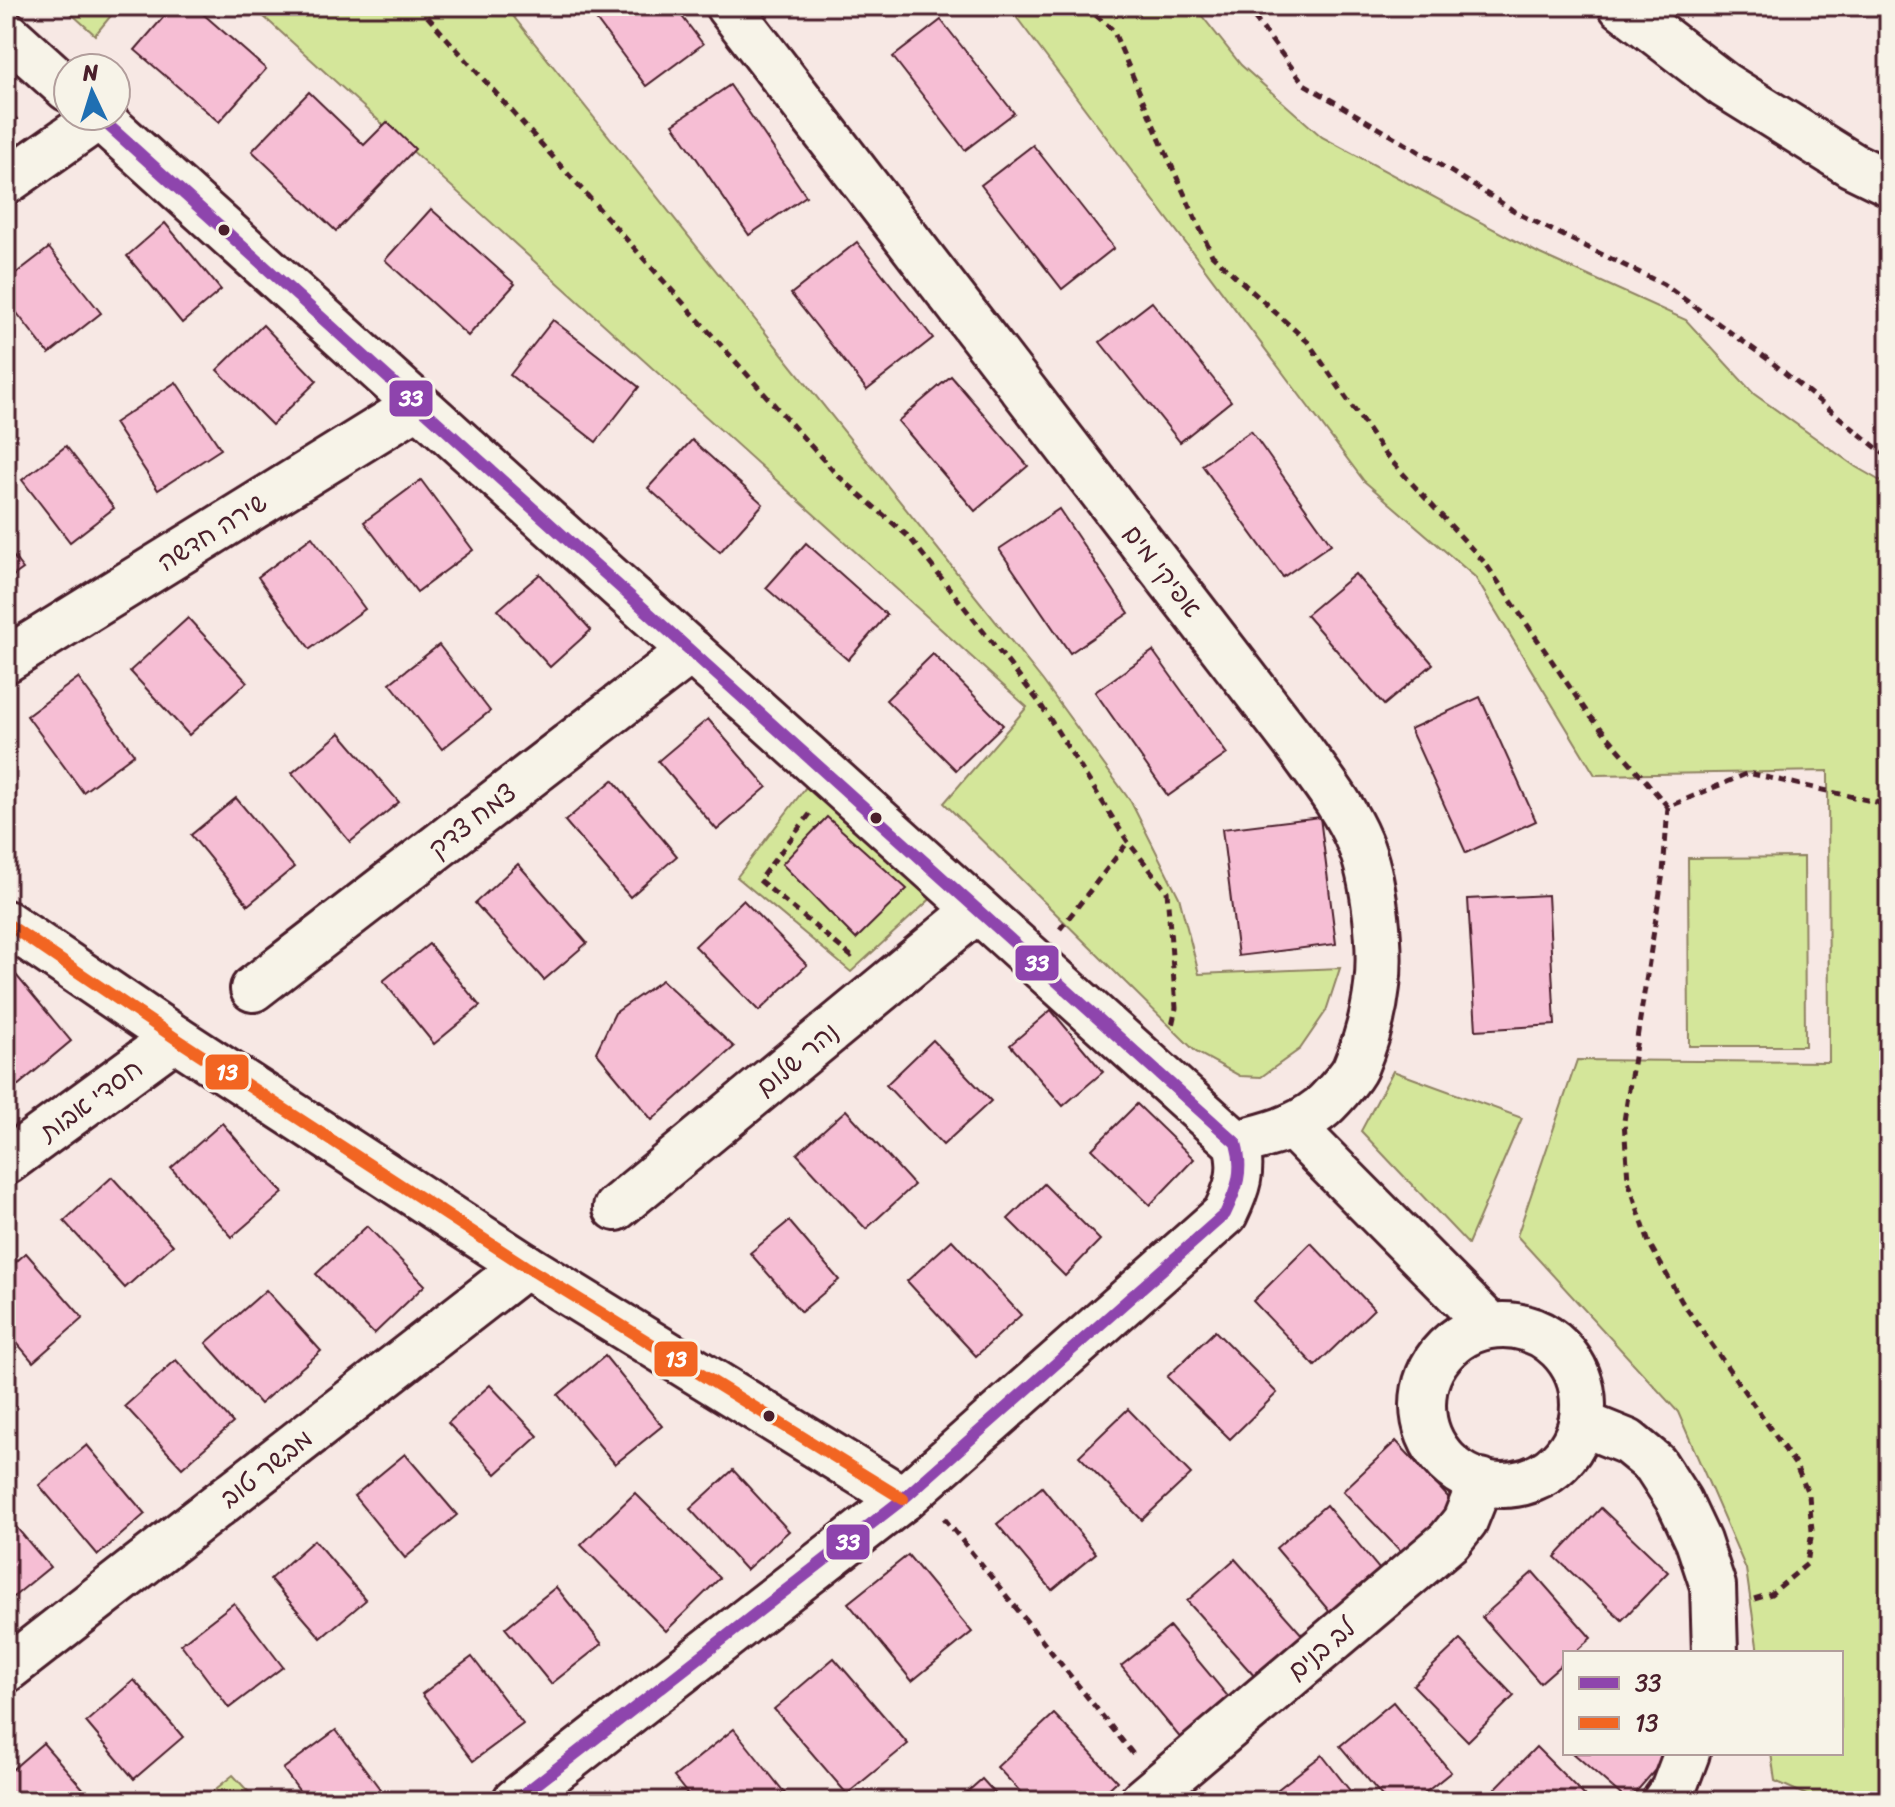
<svg xmlns="http://www.w3.org/2000/svg" width="1895" height="1807" viewBox="0 0 1895 1807" font-family="Sriracha,'Playpen Sans Hebrew',sans-serif">
  <style>
    .green { fill: #d4e69a; stroke: #8f8262; stroke-width: 2 }
    .building { fill: #f6bed4; stroke: #4a1f2b; stroke-width: 2 }
    .lines { fill: none; stroke-linecap: round; stroke-linejoin: round }
    .minor-casing { stroke: #4a1f2b; stroke-width: 50 }
    .major-casing { stroke: #4a1f2b; stroke-width: 50 }
    .path { stroke: #4a1f2b; stroke-width: 5; stroke-dasharray: 8 6; stroke-linecap: butt }
    .minor { stroke: #f7f3e8; stroke-width: 44 }
    .major { stroke: #f7f3e8; stroke-width: 44 }
    .bus-1-casing { stroke: #f7f3e8; stroke-width: 18 }
    .bus-2-casing { stroke: #f7f3e8; stroke-width: 18 }
    .bus-1 { stroke: #8e44ad; stroke-width: 12 }
    .bus-2 { stroke: #f26522; stroke-width: 12 }
    .bus-dot { fill: #4a1f2b; stroke: #f7f3e8; stroke-width: 3 }
    .labels { text-anchor: middle; stroke-width: 6; stroke-linejoin: round; paint-order: stroke }
    .street-label { font-size: 26px; fill: #4a1f2b; stroke: #f7f3e8 }
    .line-badge { stroke: #f7f3e8; stroke-width: 3 }
    .badge-label { font-size: 22px; text-anchor: middle; font-weight: bold; fill: #fff }
  </style>
  <rect width="100%" height="100%" fill="#f7e8e4"/>
  <filter id="ink" filterUnits="userSpaceOnUse"><feTurbulence type="fractalNoise" baseFrequency=".0125" numOctaves="2"/><feDisplacementMap in="SourceGraphic" scale="16" xChannelSelector="R" yChannelSelector="G"/><feConvolveMatrix kernelMatrix="1 2 1 2 8 2 1 2 1" color-interpolation-filters="sRGB"/></filter>
  <g filter="url(#ink)">
    <g class="green">
      <path d="M63 6H119L95 35Z"/>
      <path d="M252 6H505L1043 681 1131 802 1179 897 1199 974 1340 968 1326 1011 1300 1049 1261 1077 1240 1076 1196 1052 944 803 1027 707Z"/>
      <path d="M1008 6H1194L1241 65 1322 137 1540 254 1686 320 1754 394 1856 467 1889 486V1801H1820L1775 1781 1771 1753H1841V1653H1758L1746 1569 1678 1412 1517 1236 1577 1060 1829 1062 1828 771 1595 775 1475 577 1364 481Z"/>
      <path d="M806 787 938 892 851 972 737 877Z"/>
      <path d="M1804 857 1805 1046H1689L1688 858Z"/>
      <path d="M1393 1071 1522 1118 1468 1244 1361 1131Z"/>
      <path d="M233 1775 257 1801H201Z"/>
    </g>
    <g class="building">
      <path d="M173 6H194L266 69 219 122 135 50Z"/>
      <path d="M586 6H674L703 44 646 86Z"/>
      <path d="M941 20 1014 113 965 150 893 57Z"/>
      <path d="M730 85 806 196 749 235 673 124Z"/>
      <path d="M309 92 364 145 387 122 415 149 336 231 252 151Z"/>
      <path d="M6 106 17 119 6 128Z"/>
      <path d="M1033 145 1114 248 1062 289 981 185Z"/>
      <path d="M431 209 515 284 468 336 385 260Z"/>
      <path d="M165 223 221 290 182 323 127 256Z"/>
      <path d="M857 242 933 338 867 390 791 294Z"/>
      <path d="M49 248 101 313 49 354 6 299V281Z"/>
      <path d="M1152 302 1231 401 1180 442 1100 342Z"/>
      <path d="M553 320 639 387 596 442 510 375Z"/>
      <path d="M263 325 317 381 272 425 217 370Z"/>
      <path d="M951 376 1028 466 975 511 898 421Z"/>
      <path d="M176 382 221 449 158 490 114 423Z"/>
      <path d="M1251 431 1331 544 1283 577 1202 465Z"/>
      <path d="M692 440 763 504 720 552 648 488Z"/>
      <path d="M66 446 114 508 70 542 22 480Z"/>
      <path d="M421 480 473 550 417 592 364 522Z"/>
      <path d="M1059 509 1129 613 1070 653 999 549Z"/>
      <path d="M312 537 365 609 310 649 258 577Z"/>
      <path d="M806 543 887 615 848 660 766 588Z"/>
      <path d="M6 547 23 569 6 581Z"/>
      <path d="M540 574 591 630 550 667 498 610Z"/>
      <path d="M1355 574 1433 664 1384 705 1306 615Z"/>
      <path d="M188 618 247 682 189 735 130 671Z"/>
      <path d="M439 645 490 711 442 749 390 683Z"/>
      <path d="M1153 651 1227 754 1168 796 1095 692Z"/>
      <path d="M933 654 1003 725 956 770 886 700Z"/>
      <path d="M78 678 134 754 83 792 27 716Z"/>
      <path d="M1480 697 1536 821 1466 853 1410 729Z"/>
      <path d="M708 719 767 787 717 830 658 761Z"/>
      <path d="M340 733 399 802 350 842 292 773Z"/>
      <path d="M613 780 677 856 630 897 565 821Z"/>
      <path d="M236 798 294 867 248 905 191 835Z"/>
      <path d="M827 817 907 889 856 939 782 864Z"/>
      <path d="M1320 817 1336 944 1238 956 1222 829Z"/>
      <path d="M518 864 587 943 544 980 475 903Z"/>
      <path d="M1548 895 1555 1025 1476 1030 1468 899Z"/>
      <path d="M743 900 807 965 759 1011 695 946Z"/>
      <path d="M429 944 480 1006 434 1044 383 981Z"/>
      <path d="M6 963 71 1041 10 1092 6 1087Z"/>
      <path d="M662 980 734 1047 652 1120 596 1052 615 1013Z"/>
      <path d="M1051 1010 1103 1072 1063 1106 1010 1045Z"/>
      <path d="M933 1040 991 1101 943 1145 886 1085Z"/>
      <path d="M1137 1104 1194 1159 1150 1205 1092 1149Z"/>
      <path d="M846 1110 914 1185 866 1229 797 1154Z"/>
      <path d="M222 1123 283 1193 232 1237 171 1168Z"/>
      <path d="M112 1177 173 1245 125 1288 64 1221Z"/>
      <path d="M1044 1184 1100 1240 1065 1276 1008 1219Z"/>
      <path d="M789 1221 839 1280 801 1312 750 1253Z"/>
      <path d="M367 1226 425 1285 374 1334 316 1274Z"/>
      <path d="M952 1240 1021 1315 976 1356 907 1281Z"/>
      <path d="M1311 1243 1374 1309 1315 1366 1253 1301Z"/>
      <path d="M26 1253 83 1318 33 1362 6 1330V1271Z"/>
      <path d="M266 1290 321 1351 260 1404 206 1343Z"/>
      <path d="M1215 1331 1277 1393 1230 1439 1167 1377Z"/>
      <path d="M605 1356 662 1426 615 1464 558 1395Z"/>
      <path d="M176 1360 233 1423 182 1468 125 1406Z"/>
      <path d="M490 1385 538 1436 496 1474 448 1423Z"/>
      <path d="M1128 1409 1191 1474 1142 1520 1079 1456Z"/>
      <path d="M1396 1441 1461 1511 1409 1560 1343 1491Z"/>
      <path d="M87 1445 145 1514 98 1555 39 1485Z"/>
      <path d="M405 1454 457 1515 405 1558 354 1496Z"/>
      <path d="M733 1470 789 1531 746 1570 690 1509Z"/>
      <path d="M1042 1487 1096 1553 1052 1590 997 1524Z"/>
      <path d="M635 1493 720 1578 666 1631 581 1545Z"/>
      <path d="M1326 1505 1385 1576 1335 1618 1276 1548Z"/>
      <path d="M1601 1508 1668 1572 1622 1620 1555 1557Z"/>
      <path d="M6 1515 50 1567 6 1603Z"/>
      <path d="M314 1540 366 1600 321 1638 270 1579Z"/>
      <path d="M908 1555 972 1632 912 1681 848 1603Z"/>
      <path d="M1235 1559 1304 1637 1256 1678 1187 1601Z"/>
      <path d="M1533 1572 1591 1638 1574 1653H1565V1661L1540 1683 1482 1617Z"/>
      <path d="M556 1587 602 1644 551 1684 505 1628Z"/>
      <path d="M234 1603 283 1667 229 1708 181 1644Z"/>
      <path d="M1170 1627 1231 1700 1182 1740 1121 1666Z"/>
      <path d="M1460 1640 1514 1696 1468 1741 1413 1685Z"/>
      <path d="M472 1657 523 1724 473 1761 422 1694Z"/>
      <path d="M834 1658 908 1744 847 1794 774 1709Z"/>
      <path d="M134 1680 183 1737 134 1779 86 1722Z"/>
      <path d="M1393 1702 1451 1772 1415 1801H1386L1340 1746Z"/>
      <path d="M1054 1714 1117 1781 1096 1801H1029L997 1767Z"/>
      <path d="M734 1729 791 1801H693L674 1777Z"/>
      <path d="M336 1730 383 1793 372 1801H307L283 1769Z"/>
      <path d="M43 1743 93 1800 91 1801H6V1775Z"/>
      <path d="M1536 1747 1590 1801H1493L1488 1796Z"/>
      <path d="M1573 1753H1670L1628 1801Z"/>
      <path d="M1322 1755 1358 1801H1264V1800Z"/>
      <path d="M982 1779 1002 1801H957Z"/>
    </g>
    <g class="lines">
      <defs>
        <g id="minor">
          <path d="M728 6 1297 745C1319 776 1344 806 1359 842 1374 877 1382 947 1377 986 1374 1013 1366 1042 1355 1068 1351 1077 1328 1103 1320 1109 1295 1129 1265 1136 1236 1143"/>
          <path d="M6 33 68 89"/>
          <path d="M98 116 1236 1143C1244 1171 1237 1189 1225 1214L903 1499 515 1801"/>
          <path d="M6 182 99 117"/>
          <path d="M6 660 418 405"/>
          <path d="M6 923 175 1038 525 1266 903 1499"/>
          <path d="M253 989 691 651"/>
          <path d="M1292 1126 1489 1325"/>
          <path d="M6 1162 175 1038"/>
          <path d="M616 1208 977 910"/>
          <circle cx="1503" cy="1405" r="80"/>
          <path d="M1581 1423 1628 1442 1655 1464 1679 1501 1698 1541 1713 1586 1715 1653"/>
          <path d="M6 1670 525 1266"/>
          <path d="M1142 1801 1449 1541 1465 1521 1481 1481"/>
          <path d="M1665 1801 1673 1790 1687 1753"/>
        </g>
        <path id="major" d="M1621 6 1724 85 1852 165 1889 183"/>
      </defs>
      <use href="#minor" class="minor-casing"/>
      <use href="#major" class="major-casing"/>
      <g class="path">
        <path d="M418 6 836 474 909 537 1039 702 1128 842 1167 891 1176 1008 1172 1026"/>
        <path d="M1085 6 1113 30 1160 140 1212 255 1308 342 1384 453 1486 564 1586 711 1668 807 1748 773 1876 802 1889 807"/>
        <path d="M1246 6 1304 84 1416 150 1521 215 1663 284 1769 360 1889 458"/>
        <path d="M1668 807 1663 873 1624 1121 1628 1180 1649 1243 1682 1302 1795 1464 1809 1495 1812 1531 1807 1564 1771 1594 1754 1599"/>
        <path d="M810 814 759 880 851 956 853 954"/>
        <path d="M1060 929 1128 842"/>
        <path d="M944 1518 1133 1754"/>
      </g>
      <use href="#minor" class="minor"/>
      <use href="#major" class="major"/>
      <defs>
        <path id="bus-1" d="M98 116 1236 1143C1244 1171 1237 1189 1225 1214L903 1499 515 1801"/>
        <path id="bus-2" d="M6 923 175 1038 525 1266 903 1499"/>
      </defs>
      <use href="#bus-1" class="bus-1-casing"/>
      <use href="#bus-2" class="bus-2-casing"/>
      <use href="#bus-1" class="bus-1"/>
      <use href="#bus-2" class="bus-2"/>
    </g>
  </g>
  <g class="bus-dot">
    <circle cx="224" cy="230" r="7"/>
    <circle cx="876" cy="818" r="7"/>
    <circle cx="769" cy="1416" r="7"/>
  </g>
  <g class="labels">
    <g class="street-label">
      <text transform="translate(212 532) rotate(-32)" y="9">שירה חדשה</text>
      <text transform="translate(1163 571) rotate(52)" y="9">אפיקי מים</text>
      <text transform="translate(472 820) rotate(-38)" y="9">צמח צדק</text>
      <text transform="translate(797 1059) rotate(-40)" y="9">נהר שלום</text>
      <text transform="translate(91 1100) rotate(-36)" y="9">חסדי אבות</text>
      <text transform="translate(266 1468) rotate(-38)" y="9">מבשר טוב</text>
      <text transform="translate(1321 1649) rotate(-40)" y="9">לב בנים</text>
    </g>
  </g>
  <g class="line-badge">
    <rect x="388" y="379" width="46" height="39" rx="8" fill="#8e44ad"/>
    <rect x="1014" y="944" width="46" height="38" rx="8" fill="#8e44ad"/>
    <rect x="204" y="1053" width="46" height="38" rx="8" fill="#f26522"/>
    <rect x="653" y="1340" width="46" height="38" rx="8" fill="#f26522"/>
    <rect x="825" y="1523" width="46" height="38" rx="8" fill="#8e44ad"/>
  </g>
  <g class="badge-label">
    <text x="411" y="406">33</text>
    <text x="1037" y="971">33</text>
    <text x="227" y="1080">13</text>
    <text x="676" y="1367">13</text>
    <text x="848" y="1550">33</text>
  </g>
  <rect width="1895" height="1807" fill="none" stroke="#f7f3e8" stroke-width="32"/>
  <rect x="16" y="16" width="1863" height="1775" fill="none" stroke="#4a1f2b" stroke-width="3" filter="url(#ink)"/>
  <rect x="1563" y="1651" width="280" height="104" fill="#f7f3e8" stroke="#b29e9c" stroke-width="2"/>
  <rect x="1579" y="1677" width="40" height="12" fill="#8e44ad" stroke="#b29e9c" stroke-width="2"/>
  <text x="1635" y="1691" font-size="24" fill="#4a1f2b">33</text>
  <rect x="1579" y="1717" width="40" height="12" fill="#f26522" stroke="#b29e9c" stroke-width="2"/>
  <text x="1635" y="1731" font-size="24" fill="#4a1f2b">13</text>
  <g transform="translate(92 92) rotate(356)"><circle r="38" fill="#f7f3e8" stroke="#b29e9c" stroke-width="2"/>
  <path d="M0-6L14 30L0 20L-14 30Z" fill="#1f6fb2"/>
  <text y="-12" font-size="22" font-weight="bold" text-anchor="middle" fill="#4a1f2b">N</text>
  </g>
</svg>
